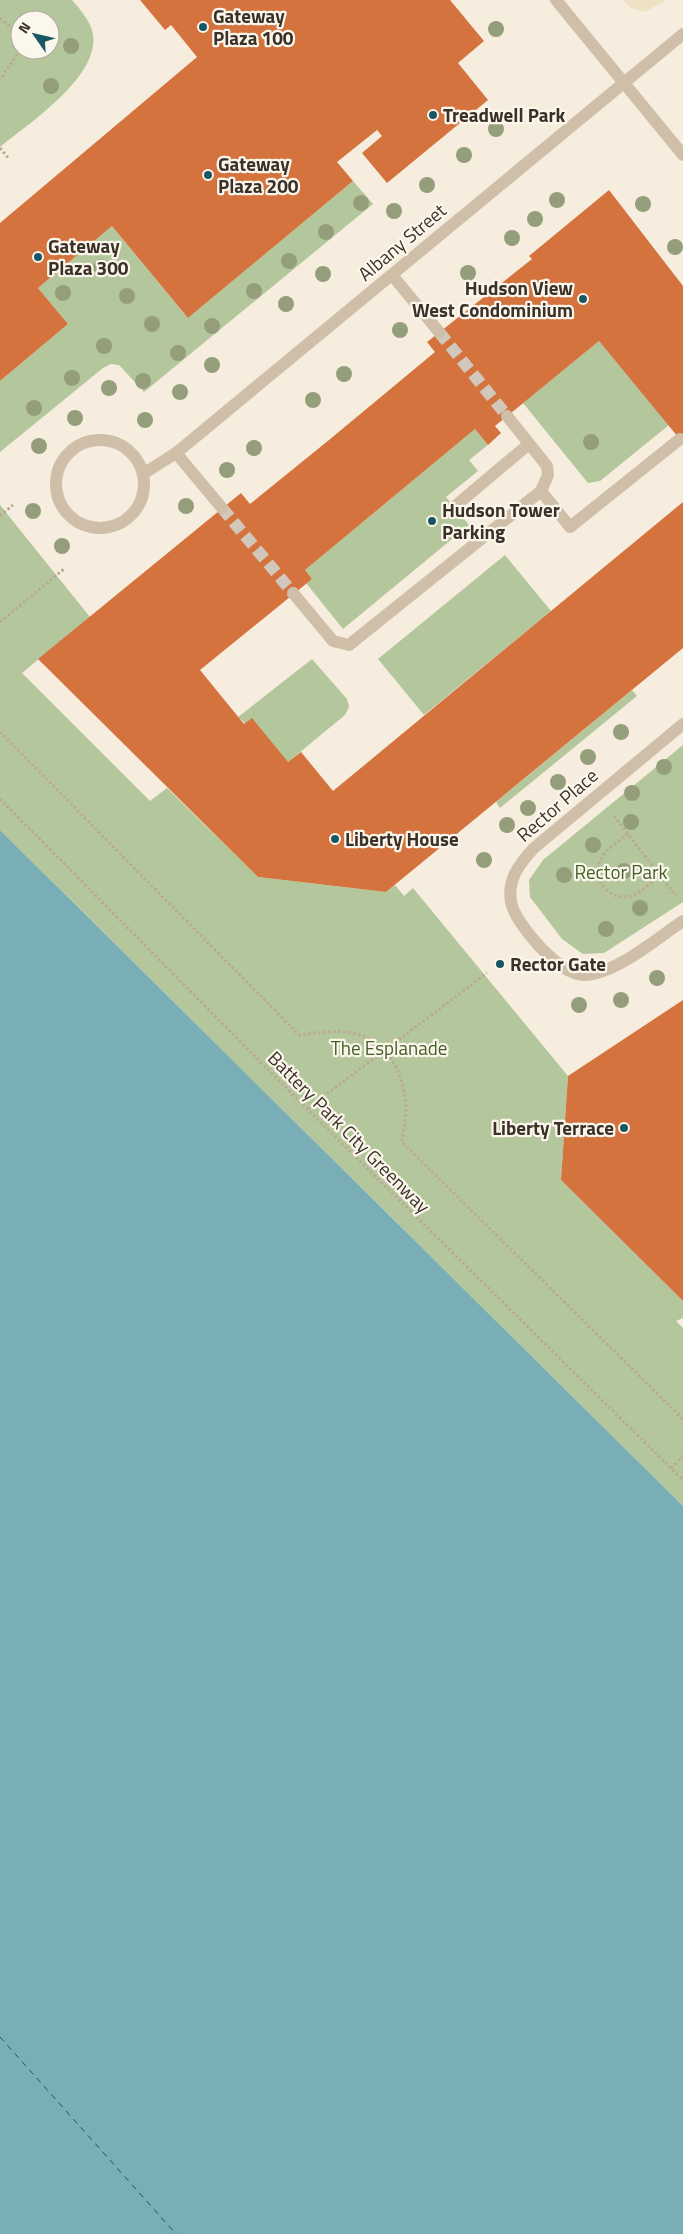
<svg xmlns="http://www.w3.org/2000/svg" width="683" height="2234" viewBox="0 0 683 2234" font-family="'Titillium Web',sans-serif">
  <style>
    .green { fill: #b4c79c; fill-rule: evenodd }
    .plaza { fill: #efe1c4 }
    .water { fill: #7aaeb7 }
    .lines { fill: none; stroke-linecap: round; stroke-linejoin: round }
    .ferry { stroke: #195764; stroke-width: 1; stroke-dasharray: 6 5; stroke-linecap: butt }
    .building { fill: #d4733e }
    .minor-tunnel { stroke: #d1c7bb; stroke-width: 12; stroke-dasharray: 12 6; stroke-linecap: butt }
    .path { stroke: #bca992; stroke-width: 3; stroke-dasharray: 2.5 2.5; stroke-linecap: butt }
    .minor { stroke: #d0bfa8; stroke-width: 12 }
    .tree { fill: #959e7b }
    .poi-dot { fill: #195764; stroke: #fcf7ec; stroke-width: 2 }
    .labels { text-anchor: middle; stroke-width: 4.5; stroke-linejoin: round; paint-order: stroke }
    .poi-label { font-size: 19px; font-weight: bold; fill: #3c3129; stroke: #fcf7ec; text-anchor: start }
    .street-label { font-size: 19px; fill: #3c3129; stroke: #fcf7ec }
    .park-label { font-size: 19px; fill: #455e2a; stroke: #fcf7ec }
  </style>
  <rect width="100%" height="100%" fill="#f6eddf"/>
  <g class="green">
    <path d="M0 0H72C78 7 86 16 90 25 111 70 29 123 0 147ZM20 20H50V50H20Z"/>
    <path d="M353 181 373 204 144 392 119 365 111 364 103 368 0 452V381L68 324 38 288 112 226 188 318Z"/>
    <path d="M599 341 669 425 600 481 588 483 523 403Z"/>
    <path d="M475 429 488 445 469 460 478 471 446 497 469 525 343 629 306 583 312 579 305 570Z"/>
    <path d="M0 505 90 617 22 673 150 801 167 788 258 877 386 892 395 885 404 896 413 888 568 1076 561 1180 683 1301V1318L676 1321 683 1328V1506L0 830Z"/>
    <path d="M505 555 551 611 424 715 378 659Z"/>
    <path d="M312 659 347 699 349 707 345 715 288 762 238 717Z"/>
    <path d="M632 690 637 696 500 808 496 802Z"/>
    <path d="M683 745V902L604 953 583 954 562 939 530 897 529 880 543 860Z"/>
  </g>
  <path class="plaza" d="M623 0H666L645 12 631 8Z"/>
  <path class="water" d="M0 830 683 1506V2234H0Z"/>
  <g class="lines">
    <path class="ferry" d="M0 2037 176 2234"/>
  </g>
  <g class="building">
    <path d="M140 0H450L484 41 458 63 488 100 387 183 362 153 382 136 377 130 337 162 353 181 188 318 112 226 38 288 68 324 0 381V223L197 57 171 25 165 30Z"/>
    <path d="M609 190 683 286V443L599 341 495 426 501 433 488 445 475 429 305 570 312 579 200 670 244 724 252 718 288 762 301 752 333 791 683 502V648L386 892 258 877 38 659 241 493 250 504 329 440 435 352 427 342 532 259 529 256Z"/>
    <path d="M683 1000V1301L561 1180 568 1076Z"/>
  </g>
  <g class="lines">
    <g class="minor-tunnel">
      <path d="M439 332 507 416"/>
      <path d="M222 508 293 593"/>
    </g>
    <g class="path">
      <path d="M0 18 19 35 18 53 0 80"/>
      <path d="M0 148 9 159"/>
      <path d="M0 516 13 505"/>
      <path d="M0 622 64 569"/>
      <path d="M0 732 299 1035C317 1033 337 1029 356 1034 389 1042 405 1076 406 1108 406 1119 403 1131 402 1142L683 1419"/>
      <path d="M0 799 307 1109 683 1480"/>
      <path d="M614 816 676 896"/>
      <path d="M628 834C618 842 606 849 600 861 591 880 611 902 631 896 642 892 652 882 660 876"/>
      <path d="M307 1109 487 973"/>
      <path d="M671 1468 683 1456"/>
    </g>
    <g class="minor">
      <path d="M556 0 683 155"/>
      <path d="M392 275 439 332"/>
      <circle cx="100" cy="484" r="44"/>
      <path d="M176 453 222 508"/>
      <path d="M143 474 176 453 683 34"/>
      <path d="M541 491 570 527 680 439"/>
      <path d="M454 507 529 444"/>
      <path d="M293 593 333 641 349 645 541 491 548 475 547 466 507 416"/>
      <path d="M683 724 534 848C520 863 507 879 511 902 515 924 559 974 583 975 615 975 657 938 683 921"/>
    </g>
  </g>
  <g class="tree">
    <circle cx="496" cy="29" r="8"/>
    <circle cx="71" cy="46" r="8"/>
    <circle cx="51" cy="86" r="8"/>
    <circle cx="496" cy="129" r="8"/>
    <circle cx="464" cy="155" r="8"/>
    <circle cx="427" cy="185" r="8"/>
    <circle cx="557" cy="200" r="8"/>
    <circle cx="361" cy="203" r="8"/>
    <circle cx="643" cy="204" r="8"/>
    <circle cx="394" cy="211" r="8"/>
    <circle cx="535" cy="219" r="8"/>
    <circle cx="326" cy="232" r="8"/>
    <circle cx="512" cy="238" r="8"/>
    <circle cx="675" cy="247" r="8"/>
    <circle cx="289" cy="261" r="8"/>
    <circle cx="101" cy="267" r="8"/>
    <circle cx="468" cy="273" r="8"/>
    <circle cx="323" cy="274" r="8"/>
    <circle cx="254" cy="291" r="8"/>
    <circle cx="63" cy="293" r="8"/>
    <circle cx="127" cy="296" r="8"/>
    <circle cx="286" cy="304" r="8"/>
    <circle cx="152" cy="324" r="8"/>
    <circle cx="212" cy="326" r="8"/>
    <circle cx="400" cy="330" r="8"/>
    <circle cx="104" cy="346" r="8"/>
    <circle cx="178" cy="353" r="8"/>
    <circle cx="212" cy="365" r="8"/>
    <circle cx="344" cy="374" r="8"/>
    <circle cx="72" cy="378" r="8"/>
    <circle cx="143" cy="381" r="8"/>
    <circle cx="109" cy="388" r="8"/>
    <circle cx="180" cy="392" r="8"/>
    <circle cx="313" cy="400" r="8"/>
    <circle cx="34" cy="408" r="8"/>
    <circle cx="75" cy="418" r="8"/>
    <circle cx="145" cy="420" r="8"/>
    <circle cx="591" cy="442" r="8"/>
    <circle cx="39" cy="446" r="8"/>
    <circle cx="254" cy="448" r="8"/>
    <circle cx="227" cy="470" r="8"/>
    <circle cx="186" cy="506" r="8"/>
    <circle cx="33" cy="511" r="8"/>
    <circle cx="62" cy="546" r="8"/>
    <circle cx="621" cy="732" r="8"/>
    <circle cx="588" cy="757" r="8"/>
    <circle cx="664" cy="767" r="8"/>
    <circle cx="558" cy="782" r="8"/>
    <circle cx="632" cy="793" r="8"/>
    <circle cx="528" cy="808" r="8"/>
    <circle cx="631" cy="822" r="8"/>
    <circle cx="507" cy="825" r="8"/>
    <circle cx="593" cy="845" r="8"/>
    <circle cx="484" cy="860" r="8"/>
    <circle cx="624" cy="871" r="8"/>
    <circle cx="564" cy="875" r="8"/>
    <circle cx="640" cy="908" r="8"/>
    <circle cx="606" cy="929" r="8"/>
    <circle cx="657" cy="978" r="8"/>
    <circle cx="621" cy="1000" r="8"/>
    <circle cx="579" cy="1005" r="8"/>
  </g>
  <g class="poi-dot">
    <circle cx="203" cy="27" r="5"/>
    <circle cx="433" cy="115" r="5"/>
    <circle cx="208" cy="175" r="5"/>
    <circle cx="38" cy="257" r="5"/>
    <circle cx="583" cy="299" r="5"/>
    <circle cx="432" cy="521" r="5"/>
    <circle cx="335" cy="839" r="5"/>
    <circle cx="500" cy="964" r="5"/>
    <circle cx="624" cy="1128" r="5"/>
  </g>
  <g class="labels">
    <g class="poi-label">
      <text x="213" y="23">Gateway<tspan x="213" dy="22">Plaza 100</tspan></text>
      <text x="443" y="122">Treadwell Park</text>
      <text x="218" y="171">Gateway<tspan x="218" dy="22">Plaza 200</tspan></text>
      <text x="48" y="253">Gateway<tspan x="48" dy="22">Plaza 300</tspan></text>
      <text x="573" y="295" text-anchor="end">Hudson View<tspan x="573" dy="22">West Condominium</tspan></text>
      <text x="442" y="517">Hudson Tower<tspan x="442" dy="22">Parking</tspan></text>
      <text x="345" y="846">Liberty House</text>
      <text x="510" y="971">Rector Gate</text>
      <text x="614" y="1135" text-anchor="end">Liberty Terrace</text>
    </g>
    <g class="street-label">
      <text transform="translate(402 242) rotate(-40)" y="7">Albany Street</text>
      <text transform="translate(557 805) rotate(-41)" y="7">Rector Place</text>
      <text transform="translate(349 1132) rotate(45)" y="7">Battery Park City Greenway</text>
    </g>
    <g class="park-label">
      <text x="621" y="879">Rector Park</text>
      <text x="389" y="1055">The Esplanade</text>
    </g>
  </g>
  <g transform="translate(35 35) rotate(304)"><circle r="24" fill="#fcf7ec" stroke="#afa89e"/>
  <path d="M0-4L9 19L0 12L-9 19Z" fill="#195764"/>
  <text y="-8" font-size="14" font-weight="bold" text-anchor="middle" fill="#3c3129">N</text>
  </g>
</svg>
